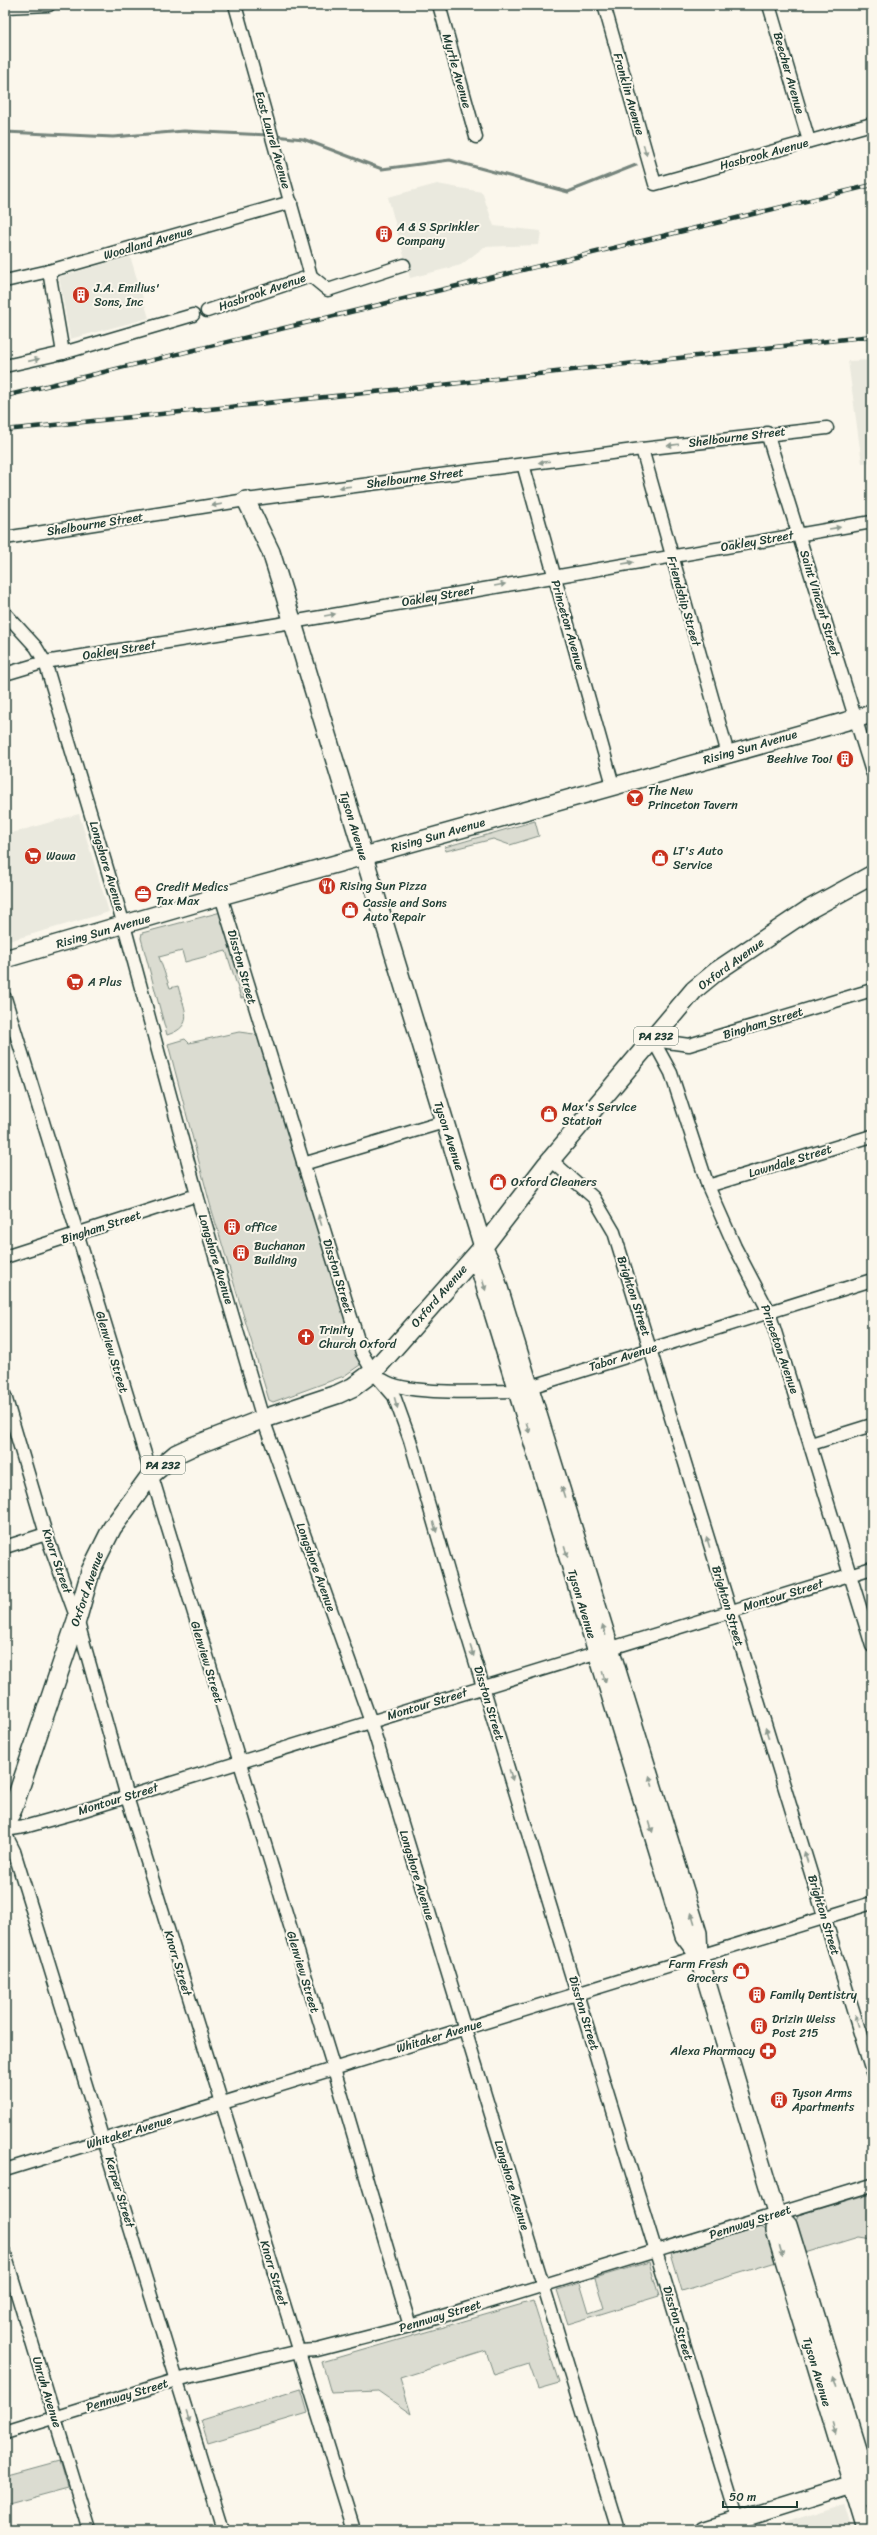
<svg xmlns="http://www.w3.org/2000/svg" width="877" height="2535" viewBox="0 0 877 2535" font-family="Sriracha,sans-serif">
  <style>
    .built { fill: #eae9de }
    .green { fill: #dbdcd1; stroke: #7d8c82 }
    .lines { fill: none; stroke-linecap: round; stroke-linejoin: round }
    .stream { stroke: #74847b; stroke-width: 3 }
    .street-casing { stroke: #1f3d34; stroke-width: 15 }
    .secondary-casing { stroke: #1f3d34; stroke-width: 20 }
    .primary-casing { stroke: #1f3d34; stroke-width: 21 }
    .street { stroke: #fbf7ec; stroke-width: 12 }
    .secondary { stroke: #fbf7ec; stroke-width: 17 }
    .primary { stroke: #fbf7ec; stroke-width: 18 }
    .rail-casing { stroke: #1f3d34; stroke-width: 4.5 }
    .rail { stroke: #fbf7ec; stroke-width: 3; stroke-dasharray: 9; stroke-linecap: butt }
    .oneway { fill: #8d9a90 }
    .labels { text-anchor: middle; stroke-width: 4; stroke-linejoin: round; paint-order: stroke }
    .shield { fill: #fbf7ec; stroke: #61756b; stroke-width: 1 }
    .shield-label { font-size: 11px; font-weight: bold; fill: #1f3d34 }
    .street-label { font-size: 12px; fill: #1f3d34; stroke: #fbf7ec }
    .poi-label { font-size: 12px; fill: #1f3d34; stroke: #fbf7ec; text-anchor: start }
  </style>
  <rect width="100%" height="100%" fill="#fbf7ec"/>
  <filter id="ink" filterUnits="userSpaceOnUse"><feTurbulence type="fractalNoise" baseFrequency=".025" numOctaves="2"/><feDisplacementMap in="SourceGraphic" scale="8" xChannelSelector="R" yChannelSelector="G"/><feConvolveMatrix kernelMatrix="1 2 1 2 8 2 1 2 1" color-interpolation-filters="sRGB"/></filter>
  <g filter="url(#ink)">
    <g class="built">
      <path d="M437 184 482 192 494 226 541 231 539 245 484 247 461 265 410 278 388 197Z"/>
      <path d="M130 256 149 318 70 339 59 277Z"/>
      <path d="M872 360V462L862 463 848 361Z"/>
      <path d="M79 814 109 912 5 942V835Z"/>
      <path d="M844 2504 852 2530H761Z"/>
    </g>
    <g class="green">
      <path d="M535 821 539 836 510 845 493 839 446 851 445 847Z"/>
      <path d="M221 912 248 997 241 998 226 951 185 962 182 951 159 957 170 988 178 986C184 1009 196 1026 167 1035L141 938 142 933Z"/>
      <path d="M239 1032 254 1034 259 1039 360 1365 344 1376 273 1402 269 1400 210 1204 168 1044 185 1039 189 1043Z"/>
      <path d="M872 2193V2239L858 2237 806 2253 796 2222 798 2215Z"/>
      <path d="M761 2226 766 2229 776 2262 682 2291 671 2254Z"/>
      <path d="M649 2262 659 2296 568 2324 557 2290 580 2283 589 2313 604 2308 595 2278Z"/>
      <path d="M533 2301 559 2383 538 2389 529 2364 494 2375 486 2351 400 2378 411 2414 378 2391 331 2393 322 2362Z"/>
      <path d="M301 2389 308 2413 208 2443 201 2420Z"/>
      <path d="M60 2461 68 2488 5 2505V2476Z"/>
    </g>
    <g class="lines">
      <g class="stream">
        <path d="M5 132 113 137 184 131 268 135"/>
        <path d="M275 136 303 139 382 169 450 160 568 192 636 165"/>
      </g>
      <defs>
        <g id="street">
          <path d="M235 5 311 276 328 290 404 265"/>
          <path d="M439 5 476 137"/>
          <path d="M604 5 655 184 872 124"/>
          <path d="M769 5 809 141"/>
          <path d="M5 7 49 5"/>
          <path d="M49 271 63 353"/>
          <path d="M5 281 49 271 291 202"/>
          <path d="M207 311 311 276"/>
          <path d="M5 366 63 353 193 315"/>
          <path d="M767 433 872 772"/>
          <path d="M642 449 728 754"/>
          <path d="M523 464 613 785"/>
          <path d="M5 538 246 500 642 449 827 428"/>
          <path d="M5 613 36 647 45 662 124 925 197 1195 263 1419 371 1722 618 2530"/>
          <path d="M5 674 45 662 292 622 872 522"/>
          <path d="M221 896 362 1353 373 1372 394 1396 410 1440 452 1585 738 2520"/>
          <path d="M5 998 334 2069 410 2326"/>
          <path d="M653 1040 671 1073 708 1186 735 1247 769 1312 872 1646"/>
          <path d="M653 1040 689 1045 872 990"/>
          <path d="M551 1160 594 1198 614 1232 872 2072"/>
          <path d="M303 1164 444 1122"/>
          <path d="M708 1186 872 1136"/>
          <path d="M5 1257 197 1195"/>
          <path d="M383 1380C406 1396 486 1391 517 1391L872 1280"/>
          <path d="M5 1396 46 1534 77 1619 127 1797 354 2530"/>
          <path d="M811 1444 872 1425"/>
          <path d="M5 1547 46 1534"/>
          <path d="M5 1830 24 1827 71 1814 872 1568"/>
          <path d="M5 1833 14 1851 223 2530"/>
          <path d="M5 2170 872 1903"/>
          <path d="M5 2254 89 2530"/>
          <path d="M5 2433 176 2380 299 2351 317 2350 410 2326 872 2185"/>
        </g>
        <g id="secondary">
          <path d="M246 500 271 552 282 587 483 1247 491 1262 698 1933 699 1956 776 2213 775 2230 866 2530"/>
          <path d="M5 959 221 896 872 714"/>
          <path d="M483 1247 480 1270 684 1936 699 1956"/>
          <path d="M776 2213 788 2225 872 2498"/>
          <path d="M705 2530 862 2481"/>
        </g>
        <path id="primary" d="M5 1826 13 1808 77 1619 91 1570 112 1528 150 1476 176 1454 191 1447 263 1419 338 1394 353 1387 373 1372 483 1247 547 1164 694 990 717 971 808 910 872 875"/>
      </defs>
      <use href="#street" class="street-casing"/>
      <use href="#secondary" class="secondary-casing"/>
      <use href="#primary" class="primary-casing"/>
      <use href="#street" class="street"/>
      <use href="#secondary" class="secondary"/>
      <use href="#primary" class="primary"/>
      <defs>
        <g id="rail">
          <path d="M5 396 872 185"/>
          <path d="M5 430 442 385 872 336"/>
        </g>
      </defs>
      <use href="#rail" class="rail-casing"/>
      <use href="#rail" class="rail"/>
    </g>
    <defs><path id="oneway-solid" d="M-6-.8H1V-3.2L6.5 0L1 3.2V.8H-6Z"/></defs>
    <g class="oneway">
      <use href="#oneway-solid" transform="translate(645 150) rotate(74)"/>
      <use href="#oneway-solid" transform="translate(34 360) rotate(-13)"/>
      <use href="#oneway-solid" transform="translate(673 445) rotate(173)"/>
      <use href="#oneway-solid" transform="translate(544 462) rotate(173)"/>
      <use href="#oneway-solid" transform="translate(345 487) rotate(173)"/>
      <use href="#oneway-solid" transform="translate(217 505) rotate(171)"/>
      <use href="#oneway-solid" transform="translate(835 528) rotate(-9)"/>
      <use href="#oneway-solid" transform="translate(628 563) rotate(-9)"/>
      <use href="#oneway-solid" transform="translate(500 585) rotate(-10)"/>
      <use href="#oneway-solid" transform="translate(330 615) rotate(-10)"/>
      <use href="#oneway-solid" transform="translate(320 1220) rotate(-107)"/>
      <use href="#oneway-solid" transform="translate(484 1285) rotate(73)"/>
      <use href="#oneway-solid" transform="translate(396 1403) rotate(74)"/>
      <use href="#oneway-solid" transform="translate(528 1428) rotate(73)"/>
      <use href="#oneway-solid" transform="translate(563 1492) rotate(-107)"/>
      <use href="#oneway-solid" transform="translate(435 1527) rotate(74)"/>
      <use href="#oneway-solid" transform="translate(708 1542) rotate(-107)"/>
      <use href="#oneway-solid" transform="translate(566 1552) rotate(73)"/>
      <use href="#oneway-solid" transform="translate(604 1630) rotate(-107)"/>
      <use href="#oneway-solid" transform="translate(472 1651) rotate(72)"/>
      <use href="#oneway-solid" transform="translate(604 1677) rotate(73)"/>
      <use href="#oneway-solid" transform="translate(767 1733) rotate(-107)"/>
      <use href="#oneway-solid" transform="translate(511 1775) rotate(73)"/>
      <use href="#oneway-solid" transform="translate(651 1781) rotate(-107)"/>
      <use href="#oneway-solid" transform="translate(651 1827) rotate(73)"/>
      <use href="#oneway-solid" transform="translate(806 1857) rotate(-107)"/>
      <use href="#oneway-solid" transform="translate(693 1918) rotate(-107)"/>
      <use href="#oneway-solid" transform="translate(857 2021) rotate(-107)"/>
      <use href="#oneway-solid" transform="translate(781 2251) rotate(74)"/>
      <use href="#oneway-solid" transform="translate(836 2381) rotate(-107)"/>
      <use href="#oneway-solid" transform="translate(188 2417) rotate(72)"/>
      <use href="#oneway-solid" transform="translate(835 2429) rotate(73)"/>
    </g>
  </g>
  <defs>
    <symbol id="building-disc" viewBox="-11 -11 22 22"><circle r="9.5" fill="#c8321e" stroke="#fbf7ec"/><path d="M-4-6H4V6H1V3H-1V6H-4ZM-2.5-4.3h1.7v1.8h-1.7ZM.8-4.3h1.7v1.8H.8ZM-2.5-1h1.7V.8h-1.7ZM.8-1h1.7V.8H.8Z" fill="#fff"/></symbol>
    <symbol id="bar-disc" viewBox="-11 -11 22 22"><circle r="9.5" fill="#c8321e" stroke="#fbf7ec"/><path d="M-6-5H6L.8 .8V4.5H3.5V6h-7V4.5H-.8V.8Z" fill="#fff"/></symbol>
    <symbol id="supermarket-disc" viewBox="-11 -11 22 22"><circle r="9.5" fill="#c8321e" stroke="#fbf7ec"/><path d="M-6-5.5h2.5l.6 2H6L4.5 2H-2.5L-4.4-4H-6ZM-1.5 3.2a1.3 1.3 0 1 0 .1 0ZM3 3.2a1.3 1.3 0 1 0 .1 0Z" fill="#fff"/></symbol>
    <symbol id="shop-disc" viewBox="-11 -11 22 22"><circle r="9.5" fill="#c8321e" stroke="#fbf7ec"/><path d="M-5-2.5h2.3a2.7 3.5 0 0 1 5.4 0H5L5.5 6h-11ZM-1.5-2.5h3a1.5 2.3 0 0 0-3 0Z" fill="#fff"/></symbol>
    <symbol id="restaurant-disc" viewBox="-11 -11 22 22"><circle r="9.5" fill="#c8321e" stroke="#fbf7ec"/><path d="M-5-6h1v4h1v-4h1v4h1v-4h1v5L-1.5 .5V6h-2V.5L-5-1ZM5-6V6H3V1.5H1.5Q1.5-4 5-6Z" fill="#fff"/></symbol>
    <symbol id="office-disc" viewBox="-11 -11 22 22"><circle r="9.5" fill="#c8321e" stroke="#fbf7ec"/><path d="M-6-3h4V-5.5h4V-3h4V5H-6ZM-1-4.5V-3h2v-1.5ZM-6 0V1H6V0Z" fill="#fff"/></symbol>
    <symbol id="church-disc" viewBox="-11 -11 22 22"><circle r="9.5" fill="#c8321e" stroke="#fbf7ec"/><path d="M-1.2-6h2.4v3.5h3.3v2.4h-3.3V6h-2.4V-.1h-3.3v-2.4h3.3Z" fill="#fff"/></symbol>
    <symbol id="pharmacy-disc" viewBox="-11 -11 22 22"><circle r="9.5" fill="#c8321e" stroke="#fbf7ec"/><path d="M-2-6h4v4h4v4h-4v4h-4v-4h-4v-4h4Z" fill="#fff"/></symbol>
  </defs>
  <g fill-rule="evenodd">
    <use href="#building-disc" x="374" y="224" width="20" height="20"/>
    <use href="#building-disc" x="71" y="285" width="20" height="20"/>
    <use href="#building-disc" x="835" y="749" width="20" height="20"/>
    <use href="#bar-disc" x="625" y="788" width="20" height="20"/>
    <use href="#supermarket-disc" x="23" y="846" width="20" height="20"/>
    <use href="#shop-disc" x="650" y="848" width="20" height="20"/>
    <use href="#restaurant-disc" x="317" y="876" width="20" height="20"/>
    <use href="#office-disc" x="133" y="884" width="20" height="20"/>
    <use href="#shop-disc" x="340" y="900" width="20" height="20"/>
    <use href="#supermarket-disc" x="65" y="972" width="20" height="20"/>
    <use href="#shop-disc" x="539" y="1104" width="20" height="20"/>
    <use href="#shop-disc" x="488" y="1172" width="20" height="20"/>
    <use href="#building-disc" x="222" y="1217" width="20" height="20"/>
    <use href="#building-disc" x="231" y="1243" width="20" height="20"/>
    <use href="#church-disc" x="296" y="1327" width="20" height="20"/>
    <use href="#shop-disc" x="731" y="1961" width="20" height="20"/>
    <use href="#building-disc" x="747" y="1985" width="20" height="20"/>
    <use href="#building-disc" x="749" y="2016" width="20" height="20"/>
    <use href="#pharmacy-disc" x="758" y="2041" width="20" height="20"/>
    <use href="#building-disc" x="769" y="2090" width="20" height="20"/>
  </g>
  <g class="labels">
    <g class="shield">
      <rect x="634" y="1027" width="44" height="18" rx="3"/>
      <rect x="141" y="1456" width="44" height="18" rx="3"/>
    </g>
    <g class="shield-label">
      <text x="656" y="1040">PA 232</text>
      <text x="163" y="1469">PA 232</text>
    </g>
    <g class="street-label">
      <text transform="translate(457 71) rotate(74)" y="4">Myrtle Avenue</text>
      <text transform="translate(789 73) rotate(74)" y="4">Beecher Avenue</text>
      <text transform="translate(629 94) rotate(74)" y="4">Franklin Avenue</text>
      <text transform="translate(273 140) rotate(74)" y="4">East Laurel Avenue</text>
      <text transform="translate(764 154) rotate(-15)" y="4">Hasbrook Avenue</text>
      <text transform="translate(148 243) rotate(-16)" y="4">Woodland Avenue</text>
      <text transform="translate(262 292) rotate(-19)" y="4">Hasbrook Avenue</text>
      <text transform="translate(737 437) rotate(-7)" y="4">Shelbourne Street</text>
      <text transform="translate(415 478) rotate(-7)" y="4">Shelbourne Street</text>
      <text transform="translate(95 524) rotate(-9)" y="4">Shelbourne Street</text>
      <text transform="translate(757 541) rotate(-10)" y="4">Oakley Street</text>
      <text transform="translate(438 596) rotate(-10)" y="4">Oakley Street</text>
      <text transform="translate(684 601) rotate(74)" y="4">Friendship Street</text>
      <text transform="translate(820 603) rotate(73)" y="4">Saint Vincent Street</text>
      <text transform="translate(568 625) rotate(74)" y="4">Princeton Avenue</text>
      <text transform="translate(119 650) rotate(-9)" y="4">Oakley Street</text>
      <text transform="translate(750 747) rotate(-16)" y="4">Rising Sun Avenue</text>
      <text transform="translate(354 826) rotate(73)" y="4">Tyson Avenue</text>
      <text transform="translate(438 835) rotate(-16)" y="4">Rising Sun Avenue</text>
      <text transform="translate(107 866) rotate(73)" y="4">Longshore Avenue</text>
      <text transform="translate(103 931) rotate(-16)" y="4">Rising Sun Avenue</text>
      <text transform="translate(731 964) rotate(-36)" y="4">Oxford Avenue</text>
      <text transform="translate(242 967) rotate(74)" y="4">Disston Street</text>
      <text transform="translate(763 1023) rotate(-17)" y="4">Bingham Street</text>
      <text transform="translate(449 1136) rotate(72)" y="4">Tyson Avenue</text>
      <text transform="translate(790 1161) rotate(-17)" y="4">Lawndale Street</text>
      <text transform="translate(101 1227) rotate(-18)" y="4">Bingham Street</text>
      <text transform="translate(216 1259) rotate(73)" y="4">Longshore Avenue</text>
      <text transform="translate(338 1276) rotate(73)" y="4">Disston Street</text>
      <text transform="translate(439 1296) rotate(-49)" y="4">Oxford Avenue</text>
      <text transform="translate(634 1296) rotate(72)" y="4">Brighton Street</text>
      <text transform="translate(780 1349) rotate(71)" y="4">Princeton Avenue</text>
      <text transform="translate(112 1352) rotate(73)" y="4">Glenview Street</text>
      <text transform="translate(623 1357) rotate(-17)" y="4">Tabor Avenue</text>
      <text transform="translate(57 1561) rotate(71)" y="4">Knorr Street</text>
      <text transform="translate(316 1567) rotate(70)" y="4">Longshore Avenue</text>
      <text transform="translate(87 1589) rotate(-71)" y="4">Oxford Avenue</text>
      <text transform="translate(783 1595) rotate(-17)" y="4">Montour Street</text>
      <text transform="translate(582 1604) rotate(73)" y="4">Tyson Avenue</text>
      <text transform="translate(728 1606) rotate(73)" y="4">Brighton Street</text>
      <text transform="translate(207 1662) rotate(73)" y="4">Glenview Street</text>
      <text transform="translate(489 1703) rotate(73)" y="4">Disston Street</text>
      <text transform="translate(427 1704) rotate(-17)" y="4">Montour Street</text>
      <text transform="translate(118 1799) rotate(-17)" y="4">Montour Street</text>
      <text transform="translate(417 1875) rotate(73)" y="4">Longshore Avenue</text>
      <text transform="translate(824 1915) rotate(73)" y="4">Brighton Street</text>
      <text transform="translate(178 1963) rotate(73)" y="4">Knorr Street</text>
      <text transform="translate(303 1972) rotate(73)" y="4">Glenview Street</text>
      <text transform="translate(584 2013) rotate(73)" y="4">Disston Street</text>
      <text transform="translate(439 2036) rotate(-17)" y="4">Whitaker Avenue</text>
      <text transform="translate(129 2132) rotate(-17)" y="4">Whitaker Avenue</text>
      <text transform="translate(512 2185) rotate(73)" y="4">Longshore Avenue</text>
      <text transform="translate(120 2192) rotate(73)" y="4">Kerper Street</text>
      <text transform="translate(750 2222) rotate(-18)" y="4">Pennway Street</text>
      <text transform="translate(274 2273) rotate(73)" y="4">Knorr Street</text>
      <text transform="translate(440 2316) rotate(-17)" y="4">Pennway Street</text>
      <text transform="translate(678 2323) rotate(73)" y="4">Disston Street</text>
      <text transform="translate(817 2372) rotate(73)" y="4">Tyson Avenue</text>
      <text transform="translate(47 2392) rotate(73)" y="4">Unruh Avenue</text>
      <text transform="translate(127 2395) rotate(-17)" y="4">Pennway Street</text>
    </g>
    <g class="poi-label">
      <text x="397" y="231">A &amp; S Sprinkler<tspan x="397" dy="14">Company</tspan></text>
      <text x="94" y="292">J.A. Emilius'<tspan x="94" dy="14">Sons, Inc</tspan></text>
      <text x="832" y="763" text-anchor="end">Beehive Too!</text>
      <text x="648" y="795">The New<tspan x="648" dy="14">Princeton Tavern</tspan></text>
      <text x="673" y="855">LT's Auto<tspan x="673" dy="14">Service</tspan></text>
      <text x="46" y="860">Wawa</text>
      <text x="340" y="890">Rising Sun Pizza</text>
      <text x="156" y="891">Credit Medics<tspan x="156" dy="14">Tax Max</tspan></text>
      <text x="363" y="907">Cassie and Sons<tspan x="363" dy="14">Auto Repair</tspan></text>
      <text x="88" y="986">A Plus</text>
      <text x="562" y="1111">Max's Service<tspan x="562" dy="14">Station</tspan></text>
      <text x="511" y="1186">Oxford Cleaners</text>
      <text x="245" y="1231">office</text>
      <text x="254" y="1250">Buchanan<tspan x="254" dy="14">Building</tspan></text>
      <text x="319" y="1334">Trinity<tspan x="319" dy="14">Church Oxford</tspan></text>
      <text x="728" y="1968" text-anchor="end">Farm Fresh<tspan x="728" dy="14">Grocers</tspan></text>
      <text x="770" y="1999">Family Dentistry</text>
      <text x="772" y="2023">Drizin Weiss<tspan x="772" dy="14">Post 215</tspan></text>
      <text x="755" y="2055" text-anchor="end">Alexa Pharmacy</text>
      <text x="792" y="2097">Tyson Arms<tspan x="792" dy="14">Apartments</tspan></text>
    </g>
  </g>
  <rect width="877" height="2535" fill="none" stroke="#fbf7ec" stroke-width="20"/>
  <rect x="10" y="10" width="857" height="2515" fill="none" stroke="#1f3d34" stroke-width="1.5" filter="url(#ink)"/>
  <path d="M723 2501v6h74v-6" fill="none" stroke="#1f3d34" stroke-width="2"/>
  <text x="729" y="2501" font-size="12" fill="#1f3d34" stroke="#fbf7ec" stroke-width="3" paint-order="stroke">50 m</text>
</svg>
